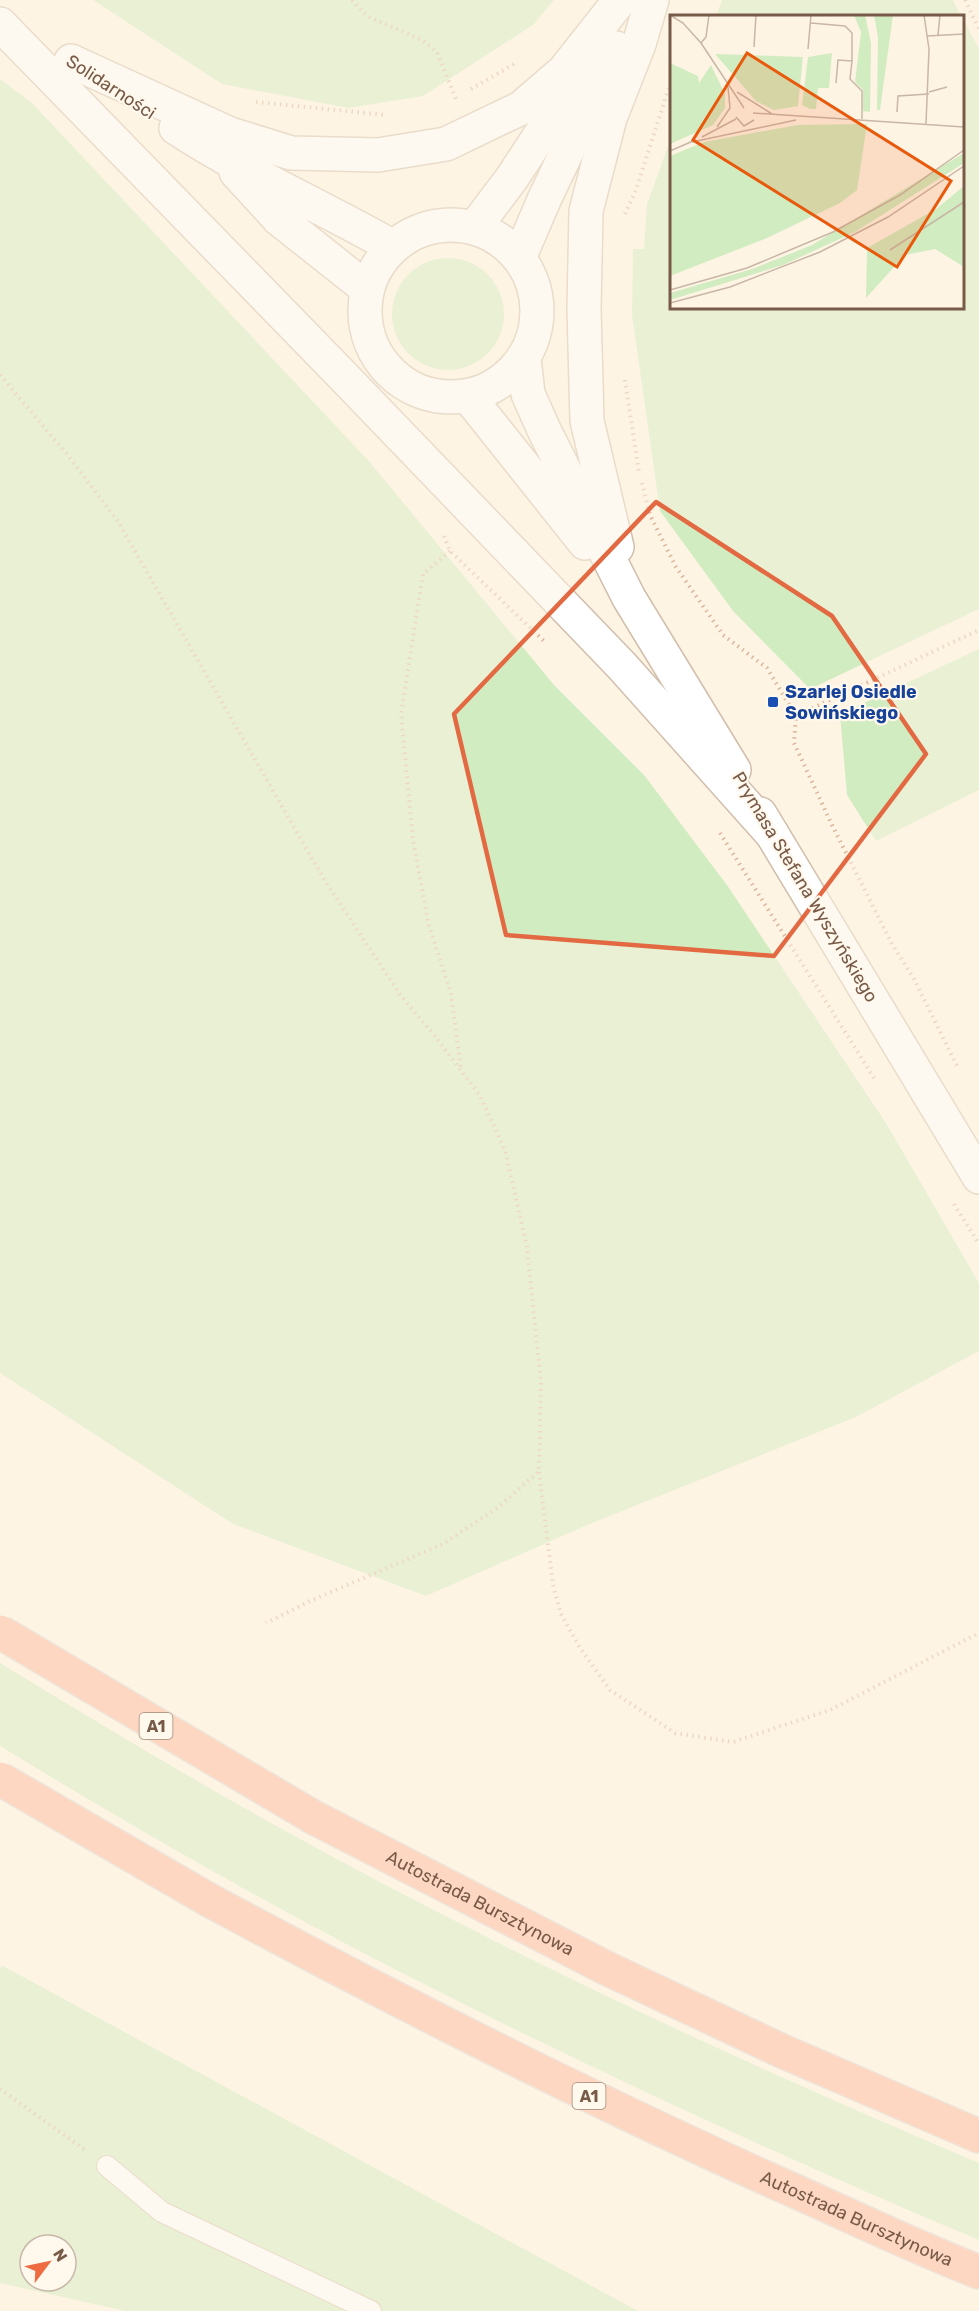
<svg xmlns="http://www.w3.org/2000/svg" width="979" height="2311" viewBox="0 0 979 2311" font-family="Rubik,sans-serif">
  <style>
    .green { fill: #d2ecc1; fill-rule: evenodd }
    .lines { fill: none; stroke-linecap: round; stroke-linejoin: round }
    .service-casing { stroke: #d2beac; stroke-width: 22 }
    .tertiary-casing { stroke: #d2beac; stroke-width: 36 }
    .motorway-casing { stroke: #dcd4cf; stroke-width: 36 }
    .path { stroke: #dab69d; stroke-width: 4; stroke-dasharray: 1.5 4.5; stroke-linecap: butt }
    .service { stroke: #fff; stroke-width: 20 }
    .tertiary { stroke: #fff; stroke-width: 33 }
    .motorway { stroke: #fcb397; stroke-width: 33 }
    .motorway-bridge-casing { stroke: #dcd4cf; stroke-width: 36; stroke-linecap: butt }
    .motorway-bridge { stroke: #fcb397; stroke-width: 33 }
    .marked { fill: none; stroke: #e36943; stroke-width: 4.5; stroke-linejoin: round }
    .transit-dot { fill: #1a4fb4; stroke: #fff8ec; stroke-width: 2 }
    .labels { text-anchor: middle; stroke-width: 4.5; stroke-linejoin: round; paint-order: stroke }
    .shield { fill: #fff8ec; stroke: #a08979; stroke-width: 1.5 }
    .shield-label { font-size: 16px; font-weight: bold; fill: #785a48 }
    .street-label { font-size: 18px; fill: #785a48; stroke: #fff8ec }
    .transit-label { font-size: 18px; font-weight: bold; fill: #164399; stroke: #fff8ec; text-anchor: start }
    .inset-road { fill: none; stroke: #c8b6a6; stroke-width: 1.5 }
    .view { fill: #e8590c; fill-opacity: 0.15; stroke: #e8590c; stroke-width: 3 }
    .inset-edge { fill: none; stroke: #785a48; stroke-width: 3 }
  </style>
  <rect width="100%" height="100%" fill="#fef4e4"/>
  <g class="green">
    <path d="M93 0H554L533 25 423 96 348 108 222 84Z"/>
    <path d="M722 0H953L961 16H716Z"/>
    <path d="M963 19 979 49V609L810 689 733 611 660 511 632 315 633 249H644L647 204 671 138 672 308H962Z"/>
    <path d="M0 79 32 103 368 460 554 685 644 775 727 885 886 1123 979 1283V1351L856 1417 585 1526 426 1596 233 1524 0 1373Z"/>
    <circle cx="448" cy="314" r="56"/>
    <path d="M979 649V790L876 841 847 795 840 714Z"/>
    <path d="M0 1663C87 1716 173 1768 262 1818 493 1947 735 2060 979 2163V2240C772 2153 569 2059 369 1956 244 1891 121 1820 0 1746Z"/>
    <path d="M3 1966 638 2311H125L0 2283V1968ZM30 2245H66V2281H30Z"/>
  </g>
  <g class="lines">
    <defs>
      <path id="service" d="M107 2166 162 2212 371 2311"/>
      <g id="tertiary">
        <path d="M0 24 343 376 622 666 772 834"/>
        <path d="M71 61 230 134 291 153 378 155 446 144 521 108 564 71 620 0"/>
        <path d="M176 128C245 173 321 206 393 247"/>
        <path d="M236 172 279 219 366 288"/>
        <circle cx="451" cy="311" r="86"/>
        <path d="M475 227 512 178 583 69"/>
        <path d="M520 256 544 200 616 48"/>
        <path d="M524 358 528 394 545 432 629 598 734 770"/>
        <path d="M468 396 585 543"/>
        <path d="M617 547 587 421 584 309 586 211 610 118 639 44 652 0"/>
        <path d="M760 814 979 1177"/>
      </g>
      <g id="motorway">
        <path id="s1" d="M313 1817 606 1968 782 2051 979 2136"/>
        <path id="s2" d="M209 1900C402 2004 597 2103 797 2192 857 2219 917 2248 979 2272"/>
      </g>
    </defs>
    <use href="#service" class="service-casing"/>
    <use href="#tertiary" class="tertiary-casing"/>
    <use href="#motorway" class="motorway-casing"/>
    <g class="path">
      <path d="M352 0 367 16 422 40 437 52 456 99"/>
      <path d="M965 0 979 29"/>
      <path d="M471 89 514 64"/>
      <path d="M256 102 386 115"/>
      <path d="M625 214 636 190 672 78"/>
      <path d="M0 375 66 453 117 520 325 881 401 996 435 1036 480 1096 505 1150 527 1247 541 1383 539 1471 500 1506 443 1544 310 1601 266 1623"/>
      <path d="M625 380 639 473"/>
      <path d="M642 483 650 515 676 567 723 635 767 668 796 716 794 743 832 825 892 944 914 979 957 1066"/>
      <path d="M444 536 450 551 545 642"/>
      <path d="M450 551 423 574 401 714 413 840 428 922 451 994 461 1070"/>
      <path d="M796 716 979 630"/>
      <path d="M720 833 876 1081"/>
      <path d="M954 1204 979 1244"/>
      <path d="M539 1472 553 1585 561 1614 580 1648 610 1690 675 1733 733 1742 830 1710 979 1633"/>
      <path d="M0 2089 85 2150"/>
    </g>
    <use href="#service" class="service"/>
    <use href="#tertiary" class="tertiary"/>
    <use href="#motorway" class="motorway"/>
    <defs>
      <g id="motorway-bridge">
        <path d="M0 1632 313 1817"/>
        <path d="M0 1779 209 1900"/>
      </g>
    </defs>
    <use href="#motorway-bridge" class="motorway-bridge-casing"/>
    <use href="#motorway-bridge" class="motorway-bridge"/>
  </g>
  <path d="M0 0H979V2311H0ZM656 502 832 616 926 754 774 956 506 935 454 714Z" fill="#fef4e4" fill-opacity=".55" fill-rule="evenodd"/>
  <path class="marked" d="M656 502 832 616 926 754 774 956 506 935 454 714Z"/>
  <rect class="transit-dot" x="767" y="696" width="12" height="12" rx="3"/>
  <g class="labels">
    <g class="shield">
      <rect x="139.5" y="1713" width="33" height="26" rx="4.5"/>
      <rect x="572.5" y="2083" width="33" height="26" rx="4.5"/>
    </g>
    <g class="shield-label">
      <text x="156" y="1732">A1</text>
      <text x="589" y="2102">A1</text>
    </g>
    <g class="street-label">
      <text transform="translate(111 87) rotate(33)" y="6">Solidarności</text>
      <text transform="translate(805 887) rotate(59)" y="6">Prymasa Stefana Wyszyńskiego</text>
      <text dy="6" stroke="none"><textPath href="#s1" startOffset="188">Autostrada Bursztynowa</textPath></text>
      <text dy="6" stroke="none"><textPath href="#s2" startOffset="722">Autostrada Bursztynowa</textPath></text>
    </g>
    <g class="transit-label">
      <text x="785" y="698">Szarlej Osiedle<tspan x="785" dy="21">Sowińskiego</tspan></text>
    </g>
  </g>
  <g transform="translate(670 15)">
    <rect width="294" height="294" fill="#fef4e4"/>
    <path d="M184 0H195L201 28 200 97 193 96V75L185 67 191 17ZM204 0H223L210 95H207L208 22ZM162 38 159 73H148L146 94H140L132 90 138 42ZM45 39 133 42 128 91 104 95 86 86ZM0 48 28 61 29 68 41 50 55 79V93L43 110 0 129ZM197 109 187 175 170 188 97 223 0 261V141L34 127 127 110ZM294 138V148L185 217 113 250 0 285V278L82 254 142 230ZM294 171V252L265 234 235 240 196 283 197 233 266 194Z" fill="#d2ecc1"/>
    <path class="inset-road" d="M0 0 13 8 31 28 74 93M254 0 259 34 256 109M141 8 175 11 182 18V46L168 45 166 68M268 20 270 0M257 21 294 19M31 28 36 22 39 0M84 32 86 0M138 34 141 0M182 46 180 64 192 76V104M67 77 102 99M259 77 277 72M227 97 228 81 259 79M83 98 294 112M66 102 74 111 84 105M47 112 60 93 58 72M32 122 66 104M22 127 126 105M0 136 23 126M220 235 294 187M0 275 77 253 163 217 230 180 294 135M0 288 60 272 150 237 218 202 294 151"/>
    <path class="view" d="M77 38 281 166 227 252 23 125Z"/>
    <rect width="294" height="294" class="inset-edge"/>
  </g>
  <g transform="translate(48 2263) rotate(58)"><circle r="28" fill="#fff8ec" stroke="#c9b9aa" stroke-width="1.5"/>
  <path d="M0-4.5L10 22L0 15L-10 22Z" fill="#ef6b42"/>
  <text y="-9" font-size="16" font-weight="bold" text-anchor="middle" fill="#785a48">N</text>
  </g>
</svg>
